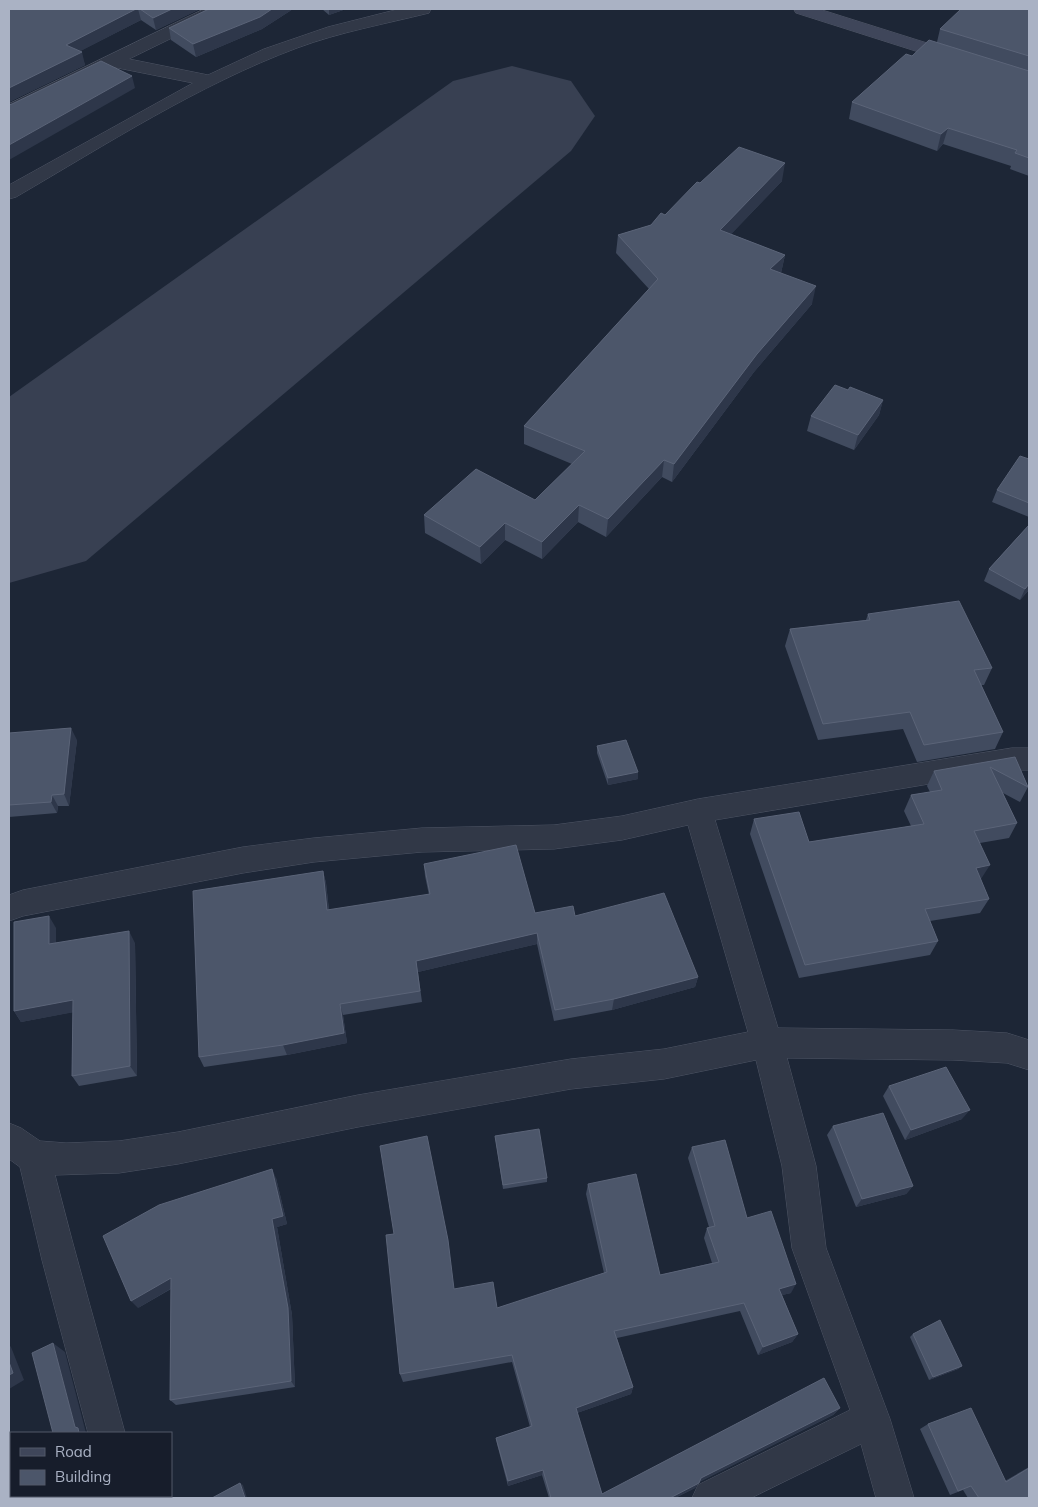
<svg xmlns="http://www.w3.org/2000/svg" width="1038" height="1507" viewBox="0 0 1038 1507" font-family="Mulish,sans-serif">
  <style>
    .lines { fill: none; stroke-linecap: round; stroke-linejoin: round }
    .runway { fill: #384052; fill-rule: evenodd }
    .street-casing { stroke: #4e5565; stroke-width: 1 }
    .secondary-casing { stroke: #4e5565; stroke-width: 1 }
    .street { fill: #313847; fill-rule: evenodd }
    .secondary { fill: #3f465a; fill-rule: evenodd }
    .wall { fill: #414b5f }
    .shaded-wall { fill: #2e374a }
    .building { fill: #4c566a; stroke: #5b6478 }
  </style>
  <rect width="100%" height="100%" fill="#1d2636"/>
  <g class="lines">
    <path class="runway" d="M512 66 571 81 595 116 571 151 86 561 9 583V397L453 81Z"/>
    <defs>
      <g id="street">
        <path d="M204 9H225L223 13 129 59 208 75 264 49 328 27 399 9H431L429 13C385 24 340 32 297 48 198 85 107 144 16 197L9 199V185L193 83 113 67 15 115 9 116V104Z"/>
        <path d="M1012 748H1029V770H1012L715 820 778 1028 953 1030 1007 1033 1029 1040V1070L1007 1063 953 1060 787 1058 816 1166 826 1248 890 1419 914 1498H876L861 1444 751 1498H692L698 1485 850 1410 792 1248 782 1166 756 1060 664 1079 571 1089 358 1127 178 1164 119 1173 55 1175C77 1262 102 1347 125 1433H88L42 1260 20 1167 9 1159V1123L21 1128 40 1141 66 1143 119 1141 178 1132 358 1095 571 1059 664 1049 748 1032 688 825 622 840 554 849 422 852 314 862 243 873 23 916 9 921V895L23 890 243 847 314 838 422 828 554 825 622 816 698 799Z"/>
        <rect x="102" y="1496" width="38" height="2"/>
      </g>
      <path id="secondary" d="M794 9H819L962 54 965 58 962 62 956 63 950 62 796 13Z"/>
    </defs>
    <use href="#street" class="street-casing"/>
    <use href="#secondary" class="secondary-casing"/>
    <use href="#street" class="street"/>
    <use href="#secondary" class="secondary"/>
  </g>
  <g class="wall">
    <path d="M9 9H200L156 30 141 20 80 51 85 65 9 102Z"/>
    <path d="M208 9H293L262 29 196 57 171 40 169 28Z"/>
    <path d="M322 9H346L329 15Z"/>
    <path d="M1029 9V176L1010 169 1011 166 943 144 937 151 849 119 852 102 912 56 937 42 940 29Z"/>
    <path d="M782 181 731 234 785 255 781 273 812 304 754 372 672 482 662 477 606 537 578 522 542 559 505 540 481 564 425 533 424 515 535 500 572 464 524 444V426L649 289 616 253 618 235 651 225 665 215 700 183Z"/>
    <path d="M883 400 879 415 854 450 807 431 811 416Z"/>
    <path d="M1029 459V517L992 502 997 490Z"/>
    <path d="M1029 525V590L1020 600 984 581 989 569Z"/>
    <path d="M868 614 992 668 984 685H981L1003 732 995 749 917 762 903 729 818 740 785 646 790 629 866 620Z"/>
    <path d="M9 733 77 740 69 806H58L57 813 9 817Z"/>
    <path d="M597 746 638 779 608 785 597 753Z"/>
    <path d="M1015 757 1028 787 1020 802 1003 793 1017 823 1009 838 980 843 981 880 989 899 980 913 930 921 938 941 930 955 799 978 750 834 754 819 809 842 911 826 904 811 911 795 930 792 927 786 934 771Z"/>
    <path d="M424 864 535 913 575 916 698 977 695 987 612 1010 554 1021 537 944 418 972 422 1002 343 1015 347 1043 287 1055 204 1067 199 1057 323 871 326 883 329 910 429 895 425 876Z"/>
    <path d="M56 928V943H135L137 1076 79 1086 72 1076 73 1012 21 1022 14 1011Z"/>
    <path d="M889 1086 962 1119 905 1140 883 1096Z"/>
    <path d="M833 1126 913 1186 906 1194 856 1207 827 1135Z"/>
    <path d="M495 1136 547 1178V1182L503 1189Z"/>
    <path d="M692 1147 747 1218 791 1293 782 1295 798 1334 792 1342 758 1355 740 1311 617 1338 633 1387 631 1394 577 1413 602 1494 840 1408 833 1415 699 1482 695 1488 675 1498H549L542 1475 508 1486 497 1444 496 1438 530 1427 512 1362 403 1382 400 1374 497 1308 604 1273 586 1194 588 1184 660 1275 712 1263 704 1238 707 1228 709 1227 688 1158Z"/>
    <path d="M276 1178 287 1224 277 1227 292 1315 295 1387 176 1405 170 1400 171 1289 138 1308Z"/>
    <path d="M913 1334 962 1366 958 1369 929 1380 910 1337Z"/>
    <path d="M928 1424 1005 1481 1029 1467V1498H968L963 1490 950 1495 920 1429Z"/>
  </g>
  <g class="shaded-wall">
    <path d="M136 9H138L141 20 69 57 66 45Z"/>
    <path d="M172 9H200L156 30 153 18Z"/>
    <path d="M272 9H293L262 29 196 57 193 44Z"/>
    <path d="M329 9H346L329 15Z"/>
    <path d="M82 52 85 65 9 102V88Z"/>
    <path d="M132 76 135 88 9 160V145Z"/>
    <path d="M948 128 943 144 937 151 941 134Z"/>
    <path d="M785 163 782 181 718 248 720 230Z"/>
    <path d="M785 255 781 273 767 287 770 269Z"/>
    <path d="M816 286 812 304 754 372 672 482 674 464 757 354Z"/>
    <path d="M883 400 879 415 854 450 858 435Z"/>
    <path d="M664 460 662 477 606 537 608 519Z"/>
    <path d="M579 505 578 522 542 559V542Z"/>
    <path d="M505 523V540L481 564 480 547Z"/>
    <path d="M1029 584V590L1020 600 1025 589Z"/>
    <path d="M71 728 77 740 69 806 64 794Z"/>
    <path d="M638 772V779L608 785V778Z"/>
    <path d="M52 795 58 806 57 813 51 802Z"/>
    <path d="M990 865 981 879 968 882 976 868Z"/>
    <path d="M323 871 326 883 330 922 327 910Z"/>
    <path d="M49 916 56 928V955L49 944Z"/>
    <path d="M129 931 135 943 137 1076 130 1066Z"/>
    <path d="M537 933V944L418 972 416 961Z"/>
    <path d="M698 977 695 987 612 1010 614 999Z"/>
    <path d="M73 1000 80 1011 21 1022 14 1011Z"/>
    <path d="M340 1004 343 1015 347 1043 287 1055 283 1045Z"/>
    <path d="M970 1110 962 1119 905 1140 911 1130Z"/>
    <path d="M272 1169 276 1178 287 1224 277 1227 292 1315 295 1387 291 1381 272 1219Z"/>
    <path d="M913 1186 906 1194 856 1207 862 1199Z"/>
    <path d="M171 1278 177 1285 138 1308 131 1301Z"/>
    <path d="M796 1284 791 1293 774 1297 779 1289Z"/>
    <path d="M798 1334 792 1342 758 1355 763 1347Z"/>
    <path d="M53 1343 65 1352 86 1433H87H79L75 1427Z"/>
    <path d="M9 1345 11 1347 24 1380 9 1389Z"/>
    <path d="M962 1366 958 1369 929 1380 933 1377Z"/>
    <path d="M633 1387 631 1394 574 1414 576 1408Z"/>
    <path d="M840 1408 833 1415 697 1483 701 1478Z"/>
    <path d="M543 1470 542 1475 508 1486V1481Z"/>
    <path d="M240 1483 243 1485 247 1498H245Z"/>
    <path d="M699 1483 695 1488 675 1498H670Z"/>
    <path d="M92 1496H101L100 1498H93Z"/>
  </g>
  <g class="building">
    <path d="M9 9H136L66 45 82 52 9 88Z"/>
    <path d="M140 9H172L153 18Z"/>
    <path d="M209 9H272L260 17 193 44 169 28Z"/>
    <path d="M961 9H1029V56L940 29Z"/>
    <path d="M929 40 1029 71V158L1015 153 1017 150 948 128 941 134 852 102 906 54 912 56Z"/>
    <path d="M101 61 132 76 9 145V105L12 104Z"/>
    <path d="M739 147 785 163 720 230 785 255 770 269 816 286 757 354 674 464 664 460 608 519 579 505 542 542 505 523 480 547 424 515 476 469 535 500 585 451 524 426 658 279 618 235 651 225 661 213 665 215 697 182 700 183Z"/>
    <path d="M835 385 848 390 850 387 883 400 858 435 811 416Z"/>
    <path d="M1020 456 1029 459V503L997 490Z"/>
    <path d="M1029 525V584L1025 589 989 569Z"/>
    <path d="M959 601 992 668 974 670 1003 732 924 745 910 712 823 724 790 629 870 620 868 614Z"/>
    <path d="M71 728 64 794 52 795 51 802 9 805V733Z"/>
    <path d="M626 740 638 772 608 778 597 746Z"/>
    <path d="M1015 757 1028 787 990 767 1017 823 974 831 990 865 976 868 989 899 925 909 938 941 805 965 754 819 799 812 809 842 924 824 911 795 942 790 934 771Z"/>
    <path d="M516 845 535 913 573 906 575 916 664 893 698 977 614 999 555 1010 537 933 416 961 420 991 340 1004 344 1033 283 1045 199 1057 193 891 323 871 327 910 430 894 424 864Z"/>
    <path d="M49 916V944L129 931 130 1066 72 1076 73 1000 14 1011V922Z"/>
    <path d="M946 1067 970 1110 911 1130 889 1086Z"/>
    <path d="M883 1113 913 1186 862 1199 833 1126Z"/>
    <path d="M539 1129 547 1178 503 1185 495 1136Z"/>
    <path d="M427 1136 448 1240 454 1289 493 1282 497 1308 607 1272 588 1184 636 1174 660 1275 719 1262 707 1228 715 1226 692 1147 725 1140 747 1218 771 1211 796 1284 779 1289 798 1334 763 1347 744 1303 614 1331 633 1387 576 1408 602 1494 824 1378 840 1408 701 1478 699 1483 670 1498H551L543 1470 508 1481 496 1438 532 1426 512 1355 400 1374 386 1235 394 1234 380 1146Z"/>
    <path d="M272 1169 283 1216 272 1219 288 1308 291 1381 170 1400 171 1278 131 1301 103 1236 159 1205Z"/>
    <path d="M940 1320 962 1366 933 1377 913 1334Z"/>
    <path d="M53 1343 75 1427 78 1428 79 1433H53L32 1353Z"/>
    <path d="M9 1362 13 1373 9 1375Z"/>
    <path d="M971 1408 1006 1482 1029 1468V1498H979L971 1486 958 1491 928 1424Z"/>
    <path d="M11 1466V1496H92L93 1498H9V1467Z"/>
    <path d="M240 1483 245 1498H212Z"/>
  </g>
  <rect width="1038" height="1507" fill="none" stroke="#aab2c4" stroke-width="20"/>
  <rect x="10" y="1432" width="162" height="65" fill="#171d2b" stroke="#525968"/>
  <rect x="20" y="1448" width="25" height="8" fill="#3f465a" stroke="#525968"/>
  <text x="55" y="1457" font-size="15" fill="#aab2c4">Road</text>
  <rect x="20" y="1470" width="25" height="15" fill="#4c566a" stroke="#525968"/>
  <text x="55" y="1482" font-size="15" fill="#aab2c4">Building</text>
</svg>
